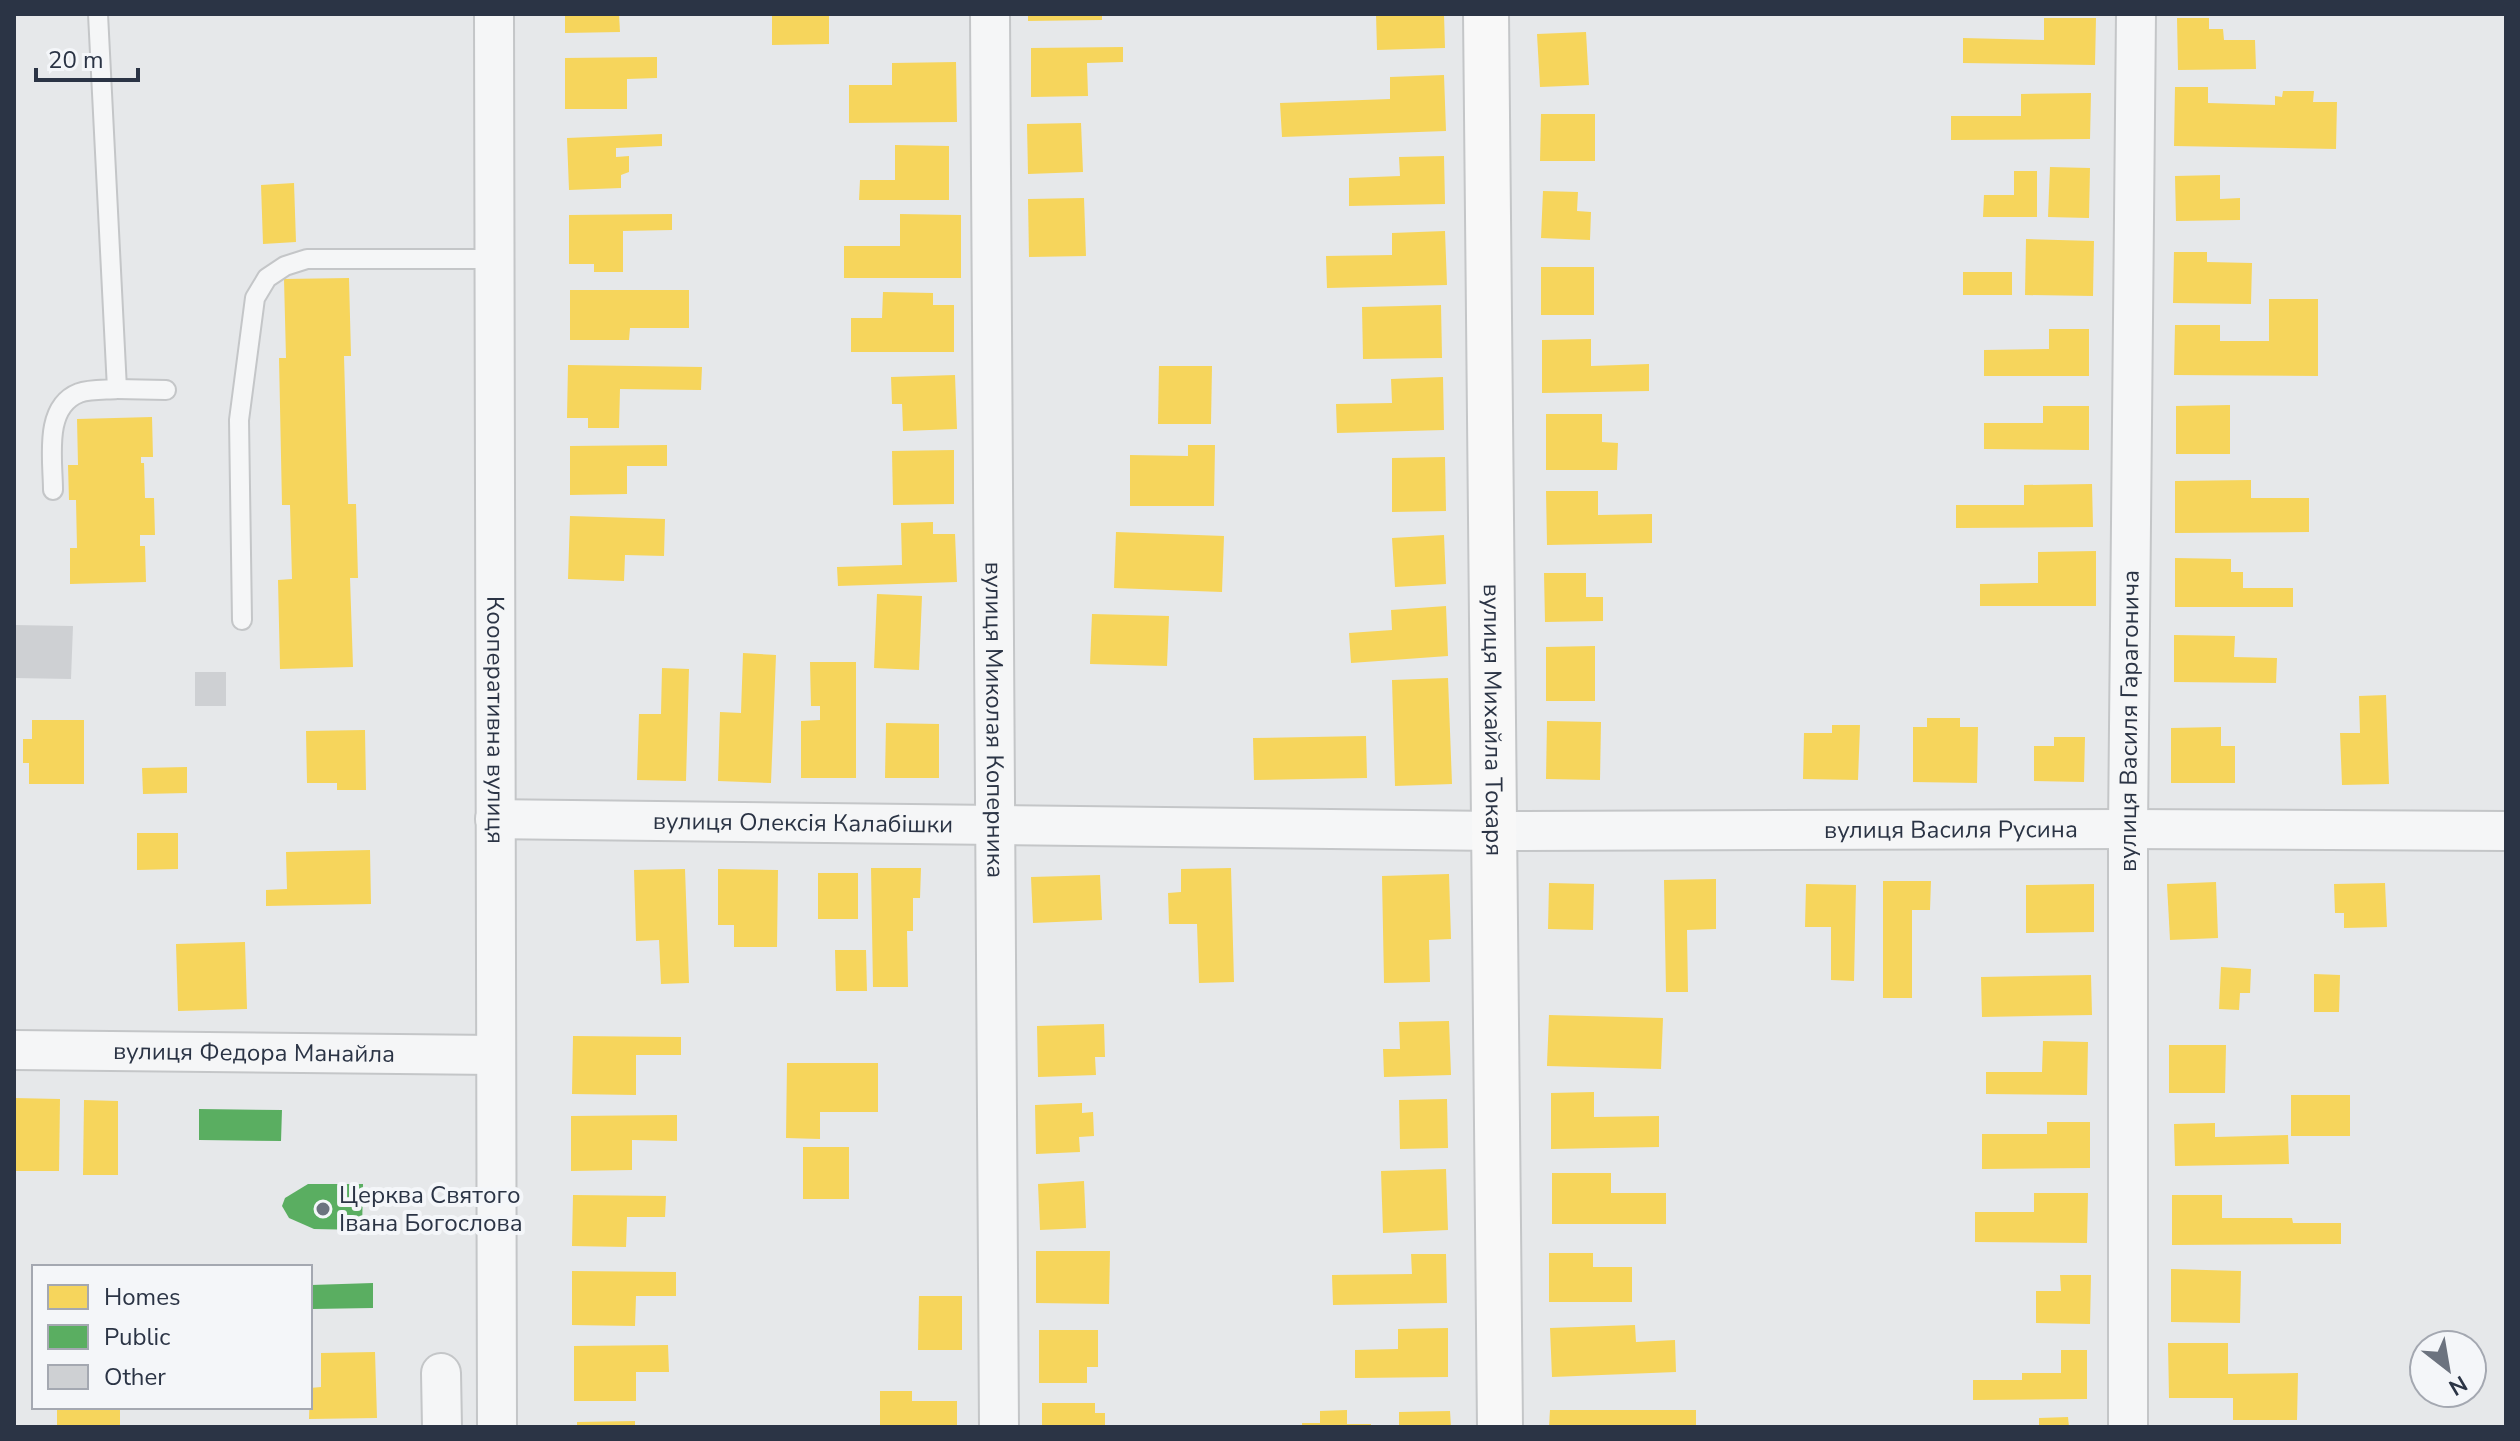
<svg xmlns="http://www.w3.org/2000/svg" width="2520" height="1441" viewBox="0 0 2520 1441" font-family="'Nunito Sans',sans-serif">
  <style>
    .homes { fill: #f6d55c }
    .public { fill: #5aae61 }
    .building { fill: #ced0d3 }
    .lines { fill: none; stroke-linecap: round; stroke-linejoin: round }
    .lane-casing { stroke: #c4c6c8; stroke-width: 22 }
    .street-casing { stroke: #c4c6c8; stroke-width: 42 }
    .secondary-casing { stroke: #c4c6c8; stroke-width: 48 }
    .lane { stroke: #f5f6f7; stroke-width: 18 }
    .street { stroke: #f5f6f7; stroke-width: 38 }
    .secondary { stroke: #f8f8f8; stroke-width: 44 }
    .poi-dot { fill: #6c737f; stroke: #f4f6f9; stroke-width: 3 }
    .labels { text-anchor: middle; stroke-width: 8; stroke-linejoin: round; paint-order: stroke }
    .street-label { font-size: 24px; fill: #2b3445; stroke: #f4f6f9 }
    .poi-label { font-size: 24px; fill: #2b3445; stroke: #f4f6f9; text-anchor: start }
  </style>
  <rect width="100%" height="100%" fill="#e6e8ea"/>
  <g class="homes">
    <path d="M565 14H619L620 32 565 33Z"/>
    <path d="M772 14H829V44L772 45Z"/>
    <path d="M1028 14H1102V20L1028 21Z"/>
    <path d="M1376 14H1444L1445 48 1377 50Z"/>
    <path d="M2044 18H2096L2095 65 1963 63V38L2044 40Z"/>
    <path d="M2177 18H2209V29H2223L2224 40H2255L2256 69 2178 70Z"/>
    <path d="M1586 32 1589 85 1540 87 1537 34Z"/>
    <path d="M1123 47V62L1087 63 1088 96 1031 97V48Z"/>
    <path d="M657 57V78L627 79V109H565V58Z"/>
    <path d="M956 62 957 122 849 123V85H892V63Z"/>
    <path d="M1444 75 1446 131 1282 137 1280 103 1390 99V77Z"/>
    <path d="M2175 87H2208V103L2275 105V96L2282 97 2283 91H2314L2313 102H2337L2336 149 2174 146Z"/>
    <path d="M2091 93 2090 139 1951 140V116H2021V94Z"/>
    <path d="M1541 114H1595V161H1540Z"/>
    <path d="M1081 123 1083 172 1028 174 1027 124Z"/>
    <path d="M662 134V146L616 148V157L629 156V172L621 175V188L569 190 567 138Z"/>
    <path d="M895 145 949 146V200H859L860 180H895Z"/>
    <path d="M1444 156 1445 204 1349 206V178L1400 176 1399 157Z"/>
    <path d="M2050 167 2090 168 2089 218 2048 217Z"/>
    <path d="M2014 171H2037V217H1983L1984 195H2014Z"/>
    <path d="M2220 175V199L2240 198V220L2176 221 2175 176Z"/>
    <path d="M294 183 296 242 263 244 261 185Z"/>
    <path d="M1543 191 1578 192 1577 211 1591 212 1590 240 1541 238Z"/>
    <path d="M1084 198 1086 256 1029 257 1028 199Z"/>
    <path d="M672 214V230L623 231V272H594V264H569V215Z"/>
    <path d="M900 214 961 215V278H844V246H900Z"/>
    <path d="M1445 231 1447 285 1327 288 1326 256 1392 255V233Z"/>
    <path d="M2026 239 2094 241 2093 296 2025 295Z"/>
    <path d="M2174 252H2207V262L2252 263 2251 304 2173 303Z"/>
    <rect x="1541" y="267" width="53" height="48"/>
    <rect x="1963" y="272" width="49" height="23"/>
    <path d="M349 278 351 356H344L348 504H356L358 578H350L353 667 280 669 278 580 292 579 290 505H282L279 358H286L284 279Z"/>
    <path d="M570 290H689V328H630L629 340H570Z"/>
    <path d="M883 292 933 293V305H954V352H851V318H882Z"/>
    <path d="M2269 299H2318V376L2174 375 2175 325H2220V341H2269Z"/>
    <path d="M1441 305 1442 358 1363 359 1362 307Z"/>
    <path d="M2049 329H2089V376H1984V350L2049 349Z"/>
    <path d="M1591 339V366L1649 364V391L1542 393V340Z"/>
    <path d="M568 365 702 367 701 390 620 389 619 428H588V418H567Z"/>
    <path d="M1159 366H1212L1211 424H1158Z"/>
    <path d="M955 375 957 429 903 431 902 404H892L891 377Z"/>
    <path d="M1443 377 1444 430 1337 433 1336 404 1392 403 1391 379Z"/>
    <path d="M2230 405V454H2176V406Z"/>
    <path d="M2043 406H2089V450L1984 449V423H2043Z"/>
    <path d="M1546 414H1602V442L1618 443 1617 470H1546Z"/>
    <path d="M152 417 153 457H141V463H144L145 498H154L155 535H140V546H145L146 582 70 584V548H77L76 500H69L68 465H78L77 419Z"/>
    <path d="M667 445V466H627V494L570 495V446Z"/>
    <path d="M1188 445H1215L1214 506H1130V455L1188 456Z"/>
    <path d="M954 450V504L893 505 892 451Z"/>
    <path d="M1445 457 1446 511 1392 512V458Z"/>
    <path d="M2251 480V498H2309V532L2175 533V481Z"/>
    <path d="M2092 484 2093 527 1956 528V505H2024V485Z"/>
    <path d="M1546 491H1598V515L1652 514V543L1547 545Z"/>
    <path d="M570 516 665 519 664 556 625 555 624 581 568 579Z"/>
    <path d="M933 522V534H955L957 582 838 586 837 567 902 565 901 523Z"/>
    <path d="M1116 532 1224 536 1222 592 1114 588Z"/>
    <path d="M1444 535 1446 584 1395 587 1392 538Z"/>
    <path d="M2096 551V606H1980V584L2038 583V552Z"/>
    <path d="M2175 558 2231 559V572H2243V588H2293V607H2175Z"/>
    <path d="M1544 573H1586V597H1603V621L1545 622Z"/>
    <path d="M877 594 922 596 919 670 874 668Z"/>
    <path d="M1446 606 1448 656 1351 663 1349 633 1392 630 1391 610Z"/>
    <path d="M1092 614 1169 616 1167 666 1090 664Z"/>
    <path d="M2174 635 2235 636 2234 657 2277 658 2276 683 2174 682Z"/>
    <path d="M1595 646V701H1546V647Z"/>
    <path d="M743 653 776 655 771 783 718 781 720 712 741 713Z"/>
    <path d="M810 662H856V778H801V721L820 720V706H811Z"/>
    <path d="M662 668 689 669 686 781 637 780 639 714H661Z"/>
    <path d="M1448 678 1452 784 1395 786 1392 680Z"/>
    <path d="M2386 695 2389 784 2342 785 2340 733H2360L2359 696Z"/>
    <path d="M1927 718H1960V727H1978L1977 783 1913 782V727H1927Z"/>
    <path d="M32 720H84V784H29V763H23V739H32Z"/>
    <path d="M1547 721 1601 722 1600 780 1546 779Z"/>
    <path d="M886 723 939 724V778H885Z"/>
    <path d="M1832 725H1860L1858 780 1803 779 1804 733H1832Z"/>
    <path d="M2221 727V746H2235V783H2171V728Z"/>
    <path d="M365 730 366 790H337V783H307L306 731Z"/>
    <path d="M1366 736 1367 778 1254 780 1253 738Z"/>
    <path d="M2054 737H2085L2084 782 2034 781V746H2054Z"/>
    <path d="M187 767V793L143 794 142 768Z"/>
    <path d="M137 833H178V869L137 870Z"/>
    <path d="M370 850 371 904 266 906V890L287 889 286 852Z"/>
    <path d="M871 868H921L920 898H913V931H907L908 987H873Z"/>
    <path d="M1231 868 1234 982 1199 983 1197 924H1169L1168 893 1181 892V869Z"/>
    <path d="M685 869 689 983 661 984 659 940 636 941 634 870Z"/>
    <path d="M718 869 778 870 777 947H734V925H718Z"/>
    <rect x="818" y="873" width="40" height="46"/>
    <path d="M1449 874 1451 939 1429 940 1430 982 1384 983 1382 876Z"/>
    <path d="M1100 875 1102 920 1033 923 1031 877Z"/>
    <path d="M1716 879V929L1687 930 1688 992H1666L1664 880Z"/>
    <path d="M1883 881H1931L1930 910H1912V998H1883Z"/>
    <path d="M2216 882 2218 938 2170 940 2167 884Z"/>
    <path d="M1549 883 1594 884 1593 930 1548 929Z"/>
    <path d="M2385 883 2387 927 2344 928V913H2335L2334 884Z"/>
    <path d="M1806 884 1856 885 1854 981 1831 980V927H1805Z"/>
    <path d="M2094 884V932L2026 933V885Z"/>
    <path d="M245 942 247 1009 178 1011 176 944Z"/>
    <path d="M835 950H866L867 991H836Z"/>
    <path d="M2221 967 2251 969 2250 993H2240L2239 1010 2219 1009Z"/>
    <path d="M2314 974 2340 975 2339 1012H2314Z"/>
    <path d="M2091 975 2092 1015 1982 1017 1981 977Z"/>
    <path d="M1549 1015 1663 1018 1661 1069 1547 1066Z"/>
    <path d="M1449 1021 1451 1075 1384 1077 1383 1049H1400L1399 1022Z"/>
    <path d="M1104 1024 1105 1057H1095L1096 1075 1038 1077 1037 1026Z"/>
    <path d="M573 1036 681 1037V1055H636V1095L572 1094Z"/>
    <path d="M2043 1041 2088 1042 2087 1095 1986 1094V1072H2042Z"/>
    <path d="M2169 1045H2226L2225 1093H2169Z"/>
    <path d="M787 1063H878V1112H820V1139L786 1138Z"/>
    <path d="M1594 1092V1117L1659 1116V1147L1551 1149V1093Z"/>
    <rect x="2291" y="1095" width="59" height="41"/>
    <path d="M14 1098 60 1099 59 1171H14Z"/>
    <path d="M1447 1099 1448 1148 1400 1149 1399 1100Z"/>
    <path d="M84 1100 118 1101V1175H83Z"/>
    <path d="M1082 1103V1113L1093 1112 1094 1136 1079 1137 1080 1152 1036 1154 1035 1105Z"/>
    <path d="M677 1115V1141L632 1140V1170L571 1171V1116Z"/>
    <path d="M2047 1122H2090V1168L1982 1169V1134H2047Z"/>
    <path d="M2215 1123V1137L2288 1135 2289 1164 2175 1166 2174 1124Z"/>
    <rect x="803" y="1147" width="46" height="52"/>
    <path d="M1446 1169 1448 1230 1383 1233 1381 1171Z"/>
    <path d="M1552 1173H1611V1193H1666V1224H1552Z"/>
    <path d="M1084 1181 1086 1228 1040 1230 1038 1184Z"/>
    <path d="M2034 1193H2088L2087 1243 1975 1242V1212H2034Z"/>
    <path d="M573 1195 666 1196 665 1217H627L626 1247 572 1246Z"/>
    <path d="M2172 1195H2222V1218H2292L2293 1223H2341V1244L2172 1245Z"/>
    <path d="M1036 1251H1110L1109 1304 1036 1303Z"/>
    <path d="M1549 1253H1593V1267H1632V1302H1549Z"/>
    <path d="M1411 1254H1446L1447 1303 1333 1305 1332 1275 1412 1274Z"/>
    <path d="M2171 1269 2241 1271 2240 1323 2171 1322Z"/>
    <path d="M572 1271 676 1272V1296H636L635 1326 572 1325Z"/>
    <path d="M2060 1275H2091L2090 1324 2036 1323V1291H2061Z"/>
    <path d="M919 1296H962V1350H918Z"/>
    <path d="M1635 1325 1636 1342 1675 1340 1676 1372 1552 1377 1550 1328Z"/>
    <path d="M1448 1328V1377L1355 1378V1350L1398 1349V1329Z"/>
    <path d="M1039 1330H1098V1367H1087V1383H1039Z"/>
    <path d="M2168 1343H2228V1374L2298 1373 2297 1420H2233V1398H2169Z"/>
    <path d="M668 1345 669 1372H636V1401H574V1346Z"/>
    <path d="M2061 1350H2087V1399L1973 1400V1380H2022V1373H2061Z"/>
    <path d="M375 1352 377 1418 309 1419 310 1388 321 1387V1353Z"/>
    <path d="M880 1391H912V1401H957V1427H880Z"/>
    <path d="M1042 1403H1095V1413H1105V1427H1042Z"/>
    <rect x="57" y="1407" width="63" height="20"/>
    <path d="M1347 1410V1424H1371V1427H1302V1423H1320V1411Z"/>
    <path d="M1550 1410H1696V1427H1549Z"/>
    <path d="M1450 1411 1451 1427H1399V1412Z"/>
    <path d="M2068 1417 2069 1427H2039V1418Z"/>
    <path d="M635 1421V1427H577V1422Z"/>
  </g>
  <g class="public">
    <path d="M199 1109 282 1110 281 1141 199 1140Z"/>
    <path d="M308 1184H363L362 1230 314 1229 289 1218 282 1206 285 1198Z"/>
    <path d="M373 1283V1308L312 1309 311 1285Z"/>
  </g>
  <g class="building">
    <path d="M14 625 73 626 71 679 14 678Z"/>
    <rect x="195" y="672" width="31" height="34"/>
  </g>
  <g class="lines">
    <defs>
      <g id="lane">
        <path d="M117 389 166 390"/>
        <path d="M53 490C53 460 43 407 79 393 90 389 106 390 117 389L98 14"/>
        <path d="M242 620 239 420 255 298 267 278 285 266 307 259H494"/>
      </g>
      <g id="street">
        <path id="s1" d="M494 14 497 1427"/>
        <path id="s2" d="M990 14 999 1427"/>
        <path id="s3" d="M495 819 1494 831 2128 829 2506 831"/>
        <path id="s4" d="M14 1050 495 1055"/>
        <path d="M441 1373 442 1427"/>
        <path id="s5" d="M2128 1427V829L2136 14"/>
      </g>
      <g id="secondary">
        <path id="s6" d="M1486 14 1500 1427"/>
      </g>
    </defs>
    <use href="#lane" class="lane-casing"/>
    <use href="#street" class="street-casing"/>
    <use href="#secondary" class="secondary-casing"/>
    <use href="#lane" class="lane"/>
    <use href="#street" class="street"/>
    <use href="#secondary" class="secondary"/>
  </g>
  <circle class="poi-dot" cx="323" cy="1209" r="8"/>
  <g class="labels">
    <g class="street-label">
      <text dy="8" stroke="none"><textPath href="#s2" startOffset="706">вулиця Миколая Коперника</textPath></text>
      <text dy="8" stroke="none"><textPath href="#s5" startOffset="706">вулиця Василя Гарагонича</textPath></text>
      <text dy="8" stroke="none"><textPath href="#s1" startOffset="706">Кооперативна вулиця</textPath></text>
      <text dy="8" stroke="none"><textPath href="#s6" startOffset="706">вулиця Михайла Токаря</textPath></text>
      <text dy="8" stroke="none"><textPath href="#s3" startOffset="308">вулиця Олексія Калабішки</textPath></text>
      <text dy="8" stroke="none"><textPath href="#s3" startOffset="1456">вулиця Василя Русина</textPath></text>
      <text dy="8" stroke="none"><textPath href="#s4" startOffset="240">вулиця Федора Манайла</textPath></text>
    </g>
    <g class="poi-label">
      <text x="339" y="1203">Церква Святого<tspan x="339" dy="28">Івана Богослова</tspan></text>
    </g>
  </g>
  <rect width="2520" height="1441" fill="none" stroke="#2b3445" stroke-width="32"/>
  <rect x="32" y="1265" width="280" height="144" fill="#f4f6f9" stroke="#a4a8b1" stroke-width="2"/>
  <rect x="48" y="1285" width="40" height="24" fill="#f6d55c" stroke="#a4a8b1" stroke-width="2"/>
  <text x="104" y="1305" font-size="24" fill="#2b3445">Homes</text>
  <rect x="48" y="1325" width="40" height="24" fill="#5aae61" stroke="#a4a8b1" stroke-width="2"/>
  <text x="104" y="1345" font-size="24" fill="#2b3445">Public</text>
  <rect x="48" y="1365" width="40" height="24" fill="#ced0d3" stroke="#a4a8b1" stroke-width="2"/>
  <text x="104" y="1385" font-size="24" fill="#2b3445">Other</text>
  <g transform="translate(2448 1369) rotate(149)"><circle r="38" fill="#f4f6f9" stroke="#a4a8b1" stroke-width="2"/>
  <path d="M0-6L14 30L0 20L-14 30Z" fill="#6c737f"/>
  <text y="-12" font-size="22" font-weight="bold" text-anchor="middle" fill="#2b3445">N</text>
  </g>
  <path d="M36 68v12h102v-12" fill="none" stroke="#2b3445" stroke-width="4"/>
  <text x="48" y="68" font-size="24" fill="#2b3445" stroke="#f4f6f9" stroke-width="6" paint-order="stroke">20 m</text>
</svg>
